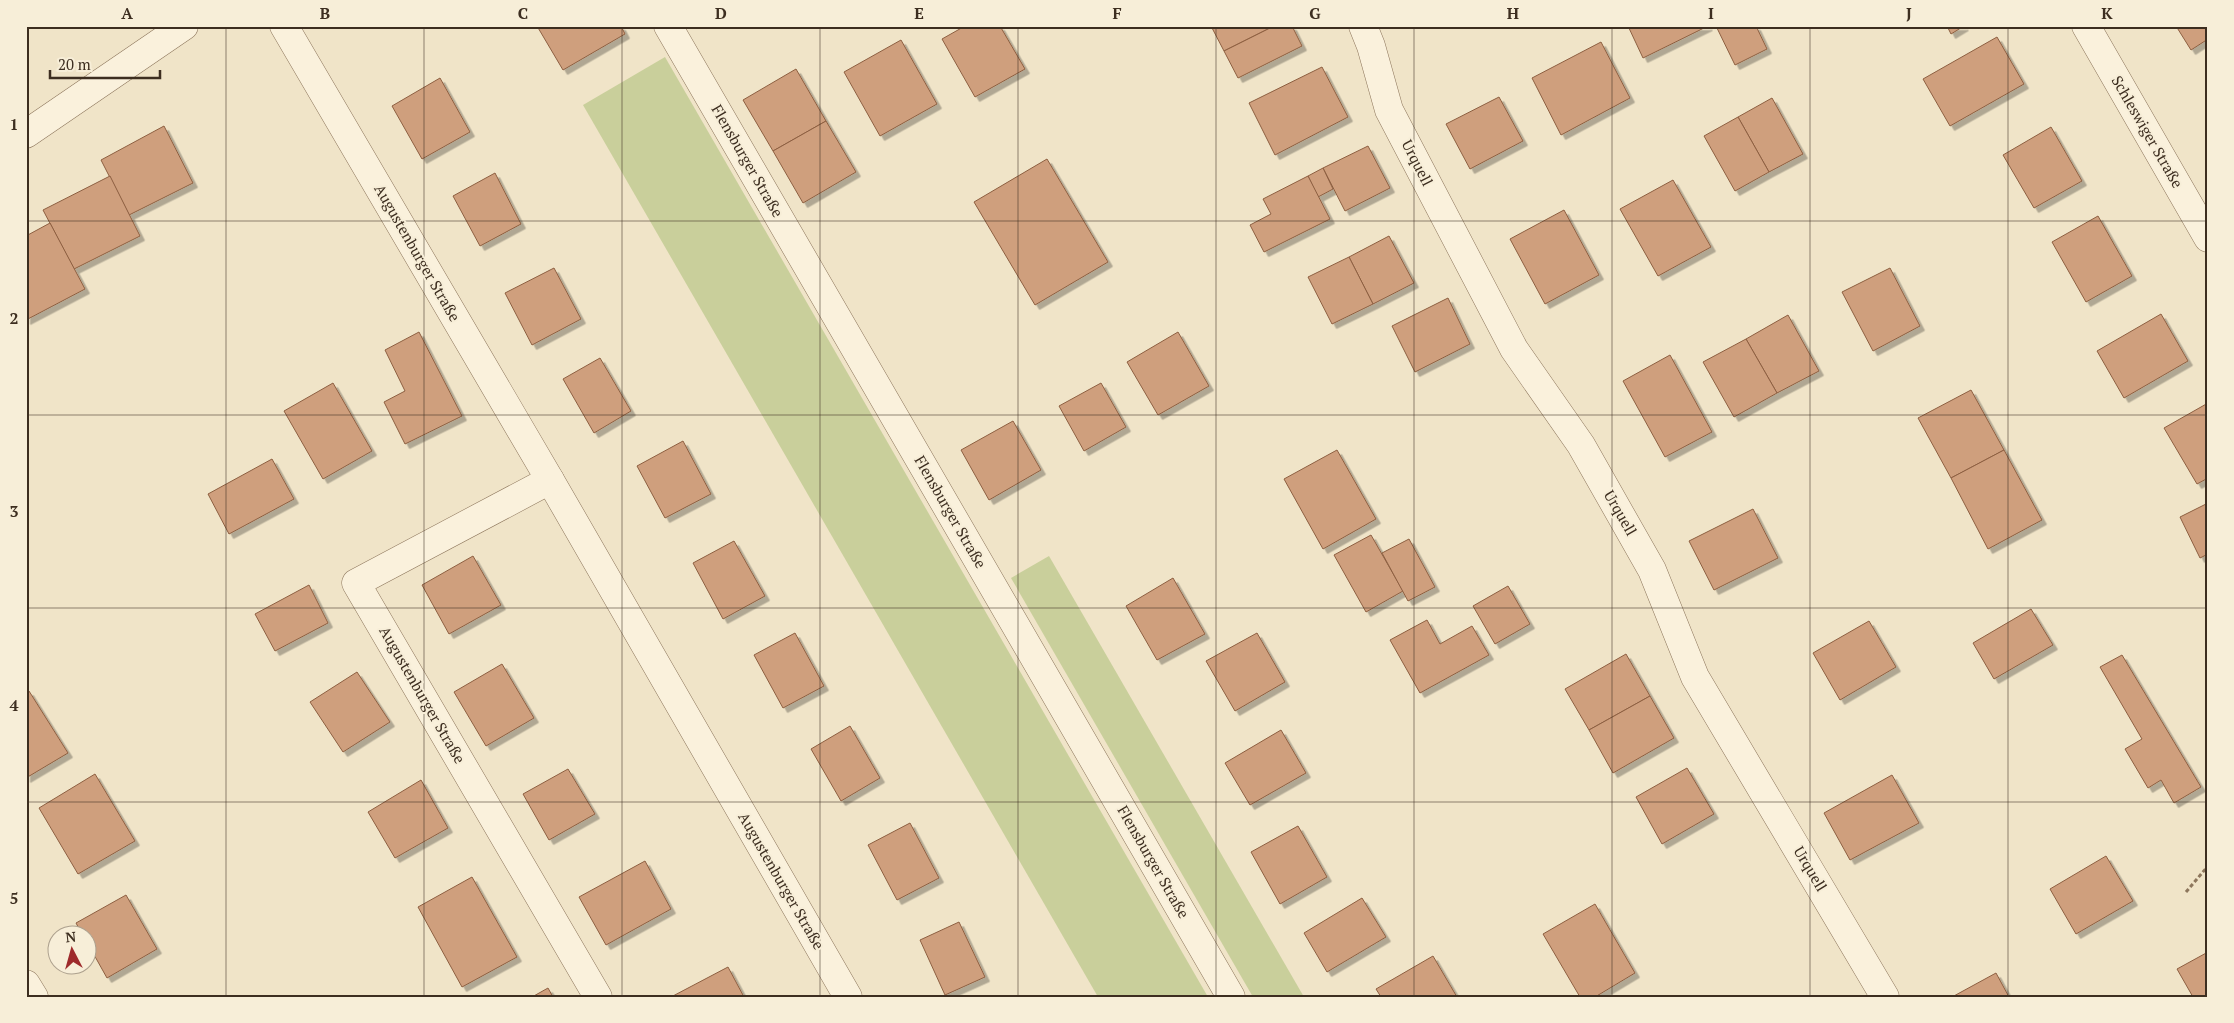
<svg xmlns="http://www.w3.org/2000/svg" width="2234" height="1023" viewBox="0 0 2234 1023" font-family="'PT Serif',serif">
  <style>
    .green { fill: #c9cf9b }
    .building { fill: #cf9f7d; stroke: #8d5f41; filter: url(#shadow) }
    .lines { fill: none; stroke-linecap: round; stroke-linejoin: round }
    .minor-casing { stroke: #8d765c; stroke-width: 29 }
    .path { stroke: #8d765c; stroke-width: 3; stroke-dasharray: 4 2.5; stroke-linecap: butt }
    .minor { stroke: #faf1dc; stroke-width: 28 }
    .grid { fill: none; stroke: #3d2e20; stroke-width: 1; stroke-opacity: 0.55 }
    .labels { text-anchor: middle; stroke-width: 4; stroke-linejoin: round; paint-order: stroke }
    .street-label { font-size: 15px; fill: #3d2e20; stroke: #f7eed8 }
    .neatline { fill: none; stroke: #3d2e20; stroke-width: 2 }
    .grid-label { font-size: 16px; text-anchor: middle; font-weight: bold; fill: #3d2e20 }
  </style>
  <defs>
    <filter id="shadow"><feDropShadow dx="4.5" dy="4.5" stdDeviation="0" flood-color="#0004"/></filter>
  </defs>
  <rect width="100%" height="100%" fill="#f0e4c8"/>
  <g class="green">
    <path d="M665 57 1208 997H1098L583 105Z"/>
    <path d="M1049 556 1304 997H1253L1011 578Z"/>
  </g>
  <g class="building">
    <path d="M537 26H621L625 34 563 70Z"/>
    <path d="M965 26H1000L1025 69 975 97 942 39Z"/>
    <path d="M1211 26H1274L1224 51Z"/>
    <path d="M1274 26H1292L1302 46 1238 78 1224 51Z"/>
    <path d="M1628 26H1708L1643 58Z"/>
    <path d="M1716 26H1756L1767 49 1735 65Z"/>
    <path d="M1947 26H1964L1951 34Z"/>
    <path d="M2176 26H2208V39L2191 50Z"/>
    <path d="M1997 37 2024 84 1950 126 1923 79Z"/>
    <path d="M901 40 937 104 880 136 844 72Z"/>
    <path d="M1601 42 1630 98 1561 135 1532 78Z"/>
    <path d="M1322 67 1348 117 1275 155 1249 103Z"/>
    <path d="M796 69 826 121 773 151 743 100Z"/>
    <path d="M440 78 470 132 422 159 392 106Z"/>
    <path d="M1499 97 1523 141 1470 169 1446 124Z"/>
    <path d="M1772 98 1803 154 1769 172 1738 117Z"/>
    <path d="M1738 117 1769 172 1735 191 1704 136Z"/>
    <path d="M826 121 856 172 803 203 773 151Z"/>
    <path d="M164 126 193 183 129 215 101 160Z"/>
    <path d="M2051 127 2082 181 2034 208 2003 155Z"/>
    <path d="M1368 146 1390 188 1345 211 1323 168Z"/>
    <path d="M1047 159 1108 262 1035 305 974 202Z"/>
    <path d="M1323 168 1333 189 1318 197 1308 176Z"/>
    <path d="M495 173 521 224 480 246 453 196Z"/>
    <path d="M110 176 140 236 74 269 43 210Z"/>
    <path d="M1308 176 1330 219 1264 252 1250 225 1271 214 1263 199Z"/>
    <path d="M1673 180 1711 247 1658 276 1620 209Z"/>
    <path d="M1564 210 1599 275 1545 304 1510 239Z"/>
    <path d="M2098 216 2132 276 2086 302 2052 242Z"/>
    <path d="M50 223 85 289 26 320V236Z"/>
    <path d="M1389 236 1414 283 1373 304 1349 257Z"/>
    <path d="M1349 257 1373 304 1332 324 1308 277Z"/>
    <path d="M554 268 581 319 532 345 505 293Z"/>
    <path d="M1890 268 1920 326 1873 351 1842 292Z"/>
    <path d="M1448 298 1470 344 1415 372 1392 326Z"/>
    <path d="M2161 314 2188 361 2124 398 2097 351Z"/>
    <path d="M1788 315 1819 371 1777 393 1746 339Z"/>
    <path d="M419 332 462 416 405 444 384 402 405 391 385 350Z"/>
    <path d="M1178 332 1209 386 1158 415 1127 362Z"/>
    <path d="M1746 339 1777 393 1734 417 1703 362Z"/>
    <path d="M1670 355 1712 432 1665 457 1623 381Z"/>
    <path d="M600 358 631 411 594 433 563 379Z"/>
    <path d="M333 383 372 451 323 479 284 411Z"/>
    <path d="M1101 383 1126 427 1084 451 1059 406Z"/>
    <path d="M1971 390 2004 450 1951 478 1918 418Z"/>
    <path d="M2208 403V478L2197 484 2164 428Z"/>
    <path d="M1013 421 1041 470 989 500 961 450Z"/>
    <path d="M683 441 711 494 665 518 637 466Z"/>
    <path d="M1337 450 1376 519 1323 549 1284 479Z"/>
    <path d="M2004 450 2042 520 1988 549 1951 478Z"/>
    <path d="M272 459 294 499 229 534 208 494Z"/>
    <path d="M2208 503V554L2200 558 2180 517Z"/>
    <path d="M1753 509 1778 558 1714 590 1689 541Z"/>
    <path d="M1371 535 1403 591 1366 612 1334 555Z"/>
    <path d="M1409 539 1435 587 1408 601 1382 553Z"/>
    <path d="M734 541 765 596 723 619 693 563Z"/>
    <path d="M473 556 501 605 449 634 422 585Z"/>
    <path d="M1173 578 1205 634 1157 660 1126 606Z"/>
    <path d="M309 585 328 623 275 651 255 614Z"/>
    <path d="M1508 586 1530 624 1495 644 1473 606Z"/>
    <path d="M2031 609 2053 645 1994 679 1973 643Z"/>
    <path d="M1427 620 1440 644 1472 626 1489 655 1420 693 1390 640Z"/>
    <path d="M1869 621 1896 667 1840 700 1813 653Z"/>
    <path d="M795 633 824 686 783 708 754 655Z"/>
    <path d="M1257 633 1285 682 1235 711 1206 661Z"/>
    <path d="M1626 654 1650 696 1589 730 1565 689Z"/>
    <path d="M2122 655 2201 787 2174 803 2161 780 2148 788 2125 749 2142 739 2100 667Z"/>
    <path d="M502 664 534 718 486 746 454 692Z"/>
    <path d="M357 672 390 722 343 752 310 702Z"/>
    <path d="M29 691 68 753 26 778V692Z"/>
    <path d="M1650 696 1674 738 1613 773 1589 730Z"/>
    <path d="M850 726 880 778 841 801 811 749Z"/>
    <path d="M1281 730 1306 773 1250 805 1225 763Z"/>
    <path d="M1687 768 1714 814 1662 844 1636 797Z"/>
    <path d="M568 769 595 814 549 840 523 794Z"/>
    <path d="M95 774 135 841 78 874 39 808Z"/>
    <path d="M1892 775 1919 823 1850 860 1824 813Z"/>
    <path d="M421 780 448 828 395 858 368 812Z"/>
    <path d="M910 823 939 878 897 900 868 845Z"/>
    <path d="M1298 826 1327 877 1280 904 1251 852Z"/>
    <path d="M2106 856 2133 901 2076 934 2050 889Z"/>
    <path d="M645 861 671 909 606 945 579 897Z"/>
    <path d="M472 877 517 957 462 987 418 907Z"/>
    <path d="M126 895 157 949 107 978 88 944V936H83L76 923Z"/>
    <path d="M1362 898 1386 937 1327 972 1304 933Z"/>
    <path d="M1595 904 1635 973 1595 997H1580L1543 934Z"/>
    <path d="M959 922 985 977 945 995 920 940Z"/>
    <path d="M2208 952V997H2193L2177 969Z"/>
    <path d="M1433 956 1457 997H1381L1376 989Z"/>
    <path d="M728 967 744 997H671Z"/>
    <path d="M1996 973 2009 997H1952Z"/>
    <path d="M548 988 553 997H532Z"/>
  </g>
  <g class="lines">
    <defs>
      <g id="minor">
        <path d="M284 26 550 480 848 997"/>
        <path d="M668 26 1231 997"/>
        <path d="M1363 26 1371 46 1389 110 1514 349 1581 445 1652 570 1695 677 1885 997"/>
        <path d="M2086 26 2208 238"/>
        <path d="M26 134 184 26"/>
        <path d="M550 480 356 583 598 997"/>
        <path d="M26 984 34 997"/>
      </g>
    </defs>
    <use href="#minor" class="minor-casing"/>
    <path class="path" d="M2186 892 2208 866"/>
    <use href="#minor" class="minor"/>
  </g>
  <path class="grid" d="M226 26V997M424 26V997M622 26V997M820 26V997M1018 26V997M1216 26V997M1414 26V997M1612 26V997M1810 26V997M2008 26V997M26 221H2208M26 415H2208M26 608H2208M26 802H2208"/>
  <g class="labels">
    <g class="street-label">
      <text transform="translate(2147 132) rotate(60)" y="5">Schleswiger Straße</text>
      <text transform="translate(747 161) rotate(60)" y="5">Flensburger Straße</text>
      <text transform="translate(1417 163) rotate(63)" y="5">Urquell</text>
      <text transform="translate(417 253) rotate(60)" y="5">Augustenburger Straße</text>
      <text transform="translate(950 512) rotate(60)" y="5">Flensburger Straße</text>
      <text transform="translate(1620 513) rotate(60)" y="5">Urquell</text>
      <text transform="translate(422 695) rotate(60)" y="5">Augustenburger Straße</text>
      <text transform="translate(1153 862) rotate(60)" y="5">Flensburger Straße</text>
      <text transform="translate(1810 869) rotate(59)" y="5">Urquell</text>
      <text transform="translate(781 881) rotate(60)" y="5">Augustenburger Straße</text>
    </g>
  </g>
  <rect width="2234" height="1023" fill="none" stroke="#f7eed8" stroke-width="55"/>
  <g transform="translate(72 950) rotate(354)"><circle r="24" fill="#f7eed8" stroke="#ada18e"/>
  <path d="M0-4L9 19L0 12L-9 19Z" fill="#9e2a2b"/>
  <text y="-8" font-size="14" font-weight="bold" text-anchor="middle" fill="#3d2e20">N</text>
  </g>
  <path d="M50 70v8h110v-8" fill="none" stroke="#3d2e20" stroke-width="2.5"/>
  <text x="58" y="70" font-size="15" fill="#3d2e20" stroke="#f7eed8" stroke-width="4" paint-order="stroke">20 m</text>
  <rect x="28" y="28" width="2178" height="968" class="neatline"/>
  <g class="grid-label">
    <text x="127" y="19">A</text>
    <text x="325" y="19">B</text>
    <text x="523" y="19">C</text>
    <text x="721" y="19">D</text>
    <text x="919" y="19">E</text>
    <text x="1117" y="19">F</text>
    <text x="1315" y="19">G</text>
    <text x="1513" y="19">H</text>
    <text x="1711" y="19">I</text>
    <text x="1909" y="19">J</text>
    <text x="2107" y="19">K</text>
    <text x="14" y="130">1</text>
    <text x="14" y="324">2</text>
    <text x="14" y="517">3</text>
    <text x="14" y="711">4</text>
    <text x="14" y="904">5</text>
  </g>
</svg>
